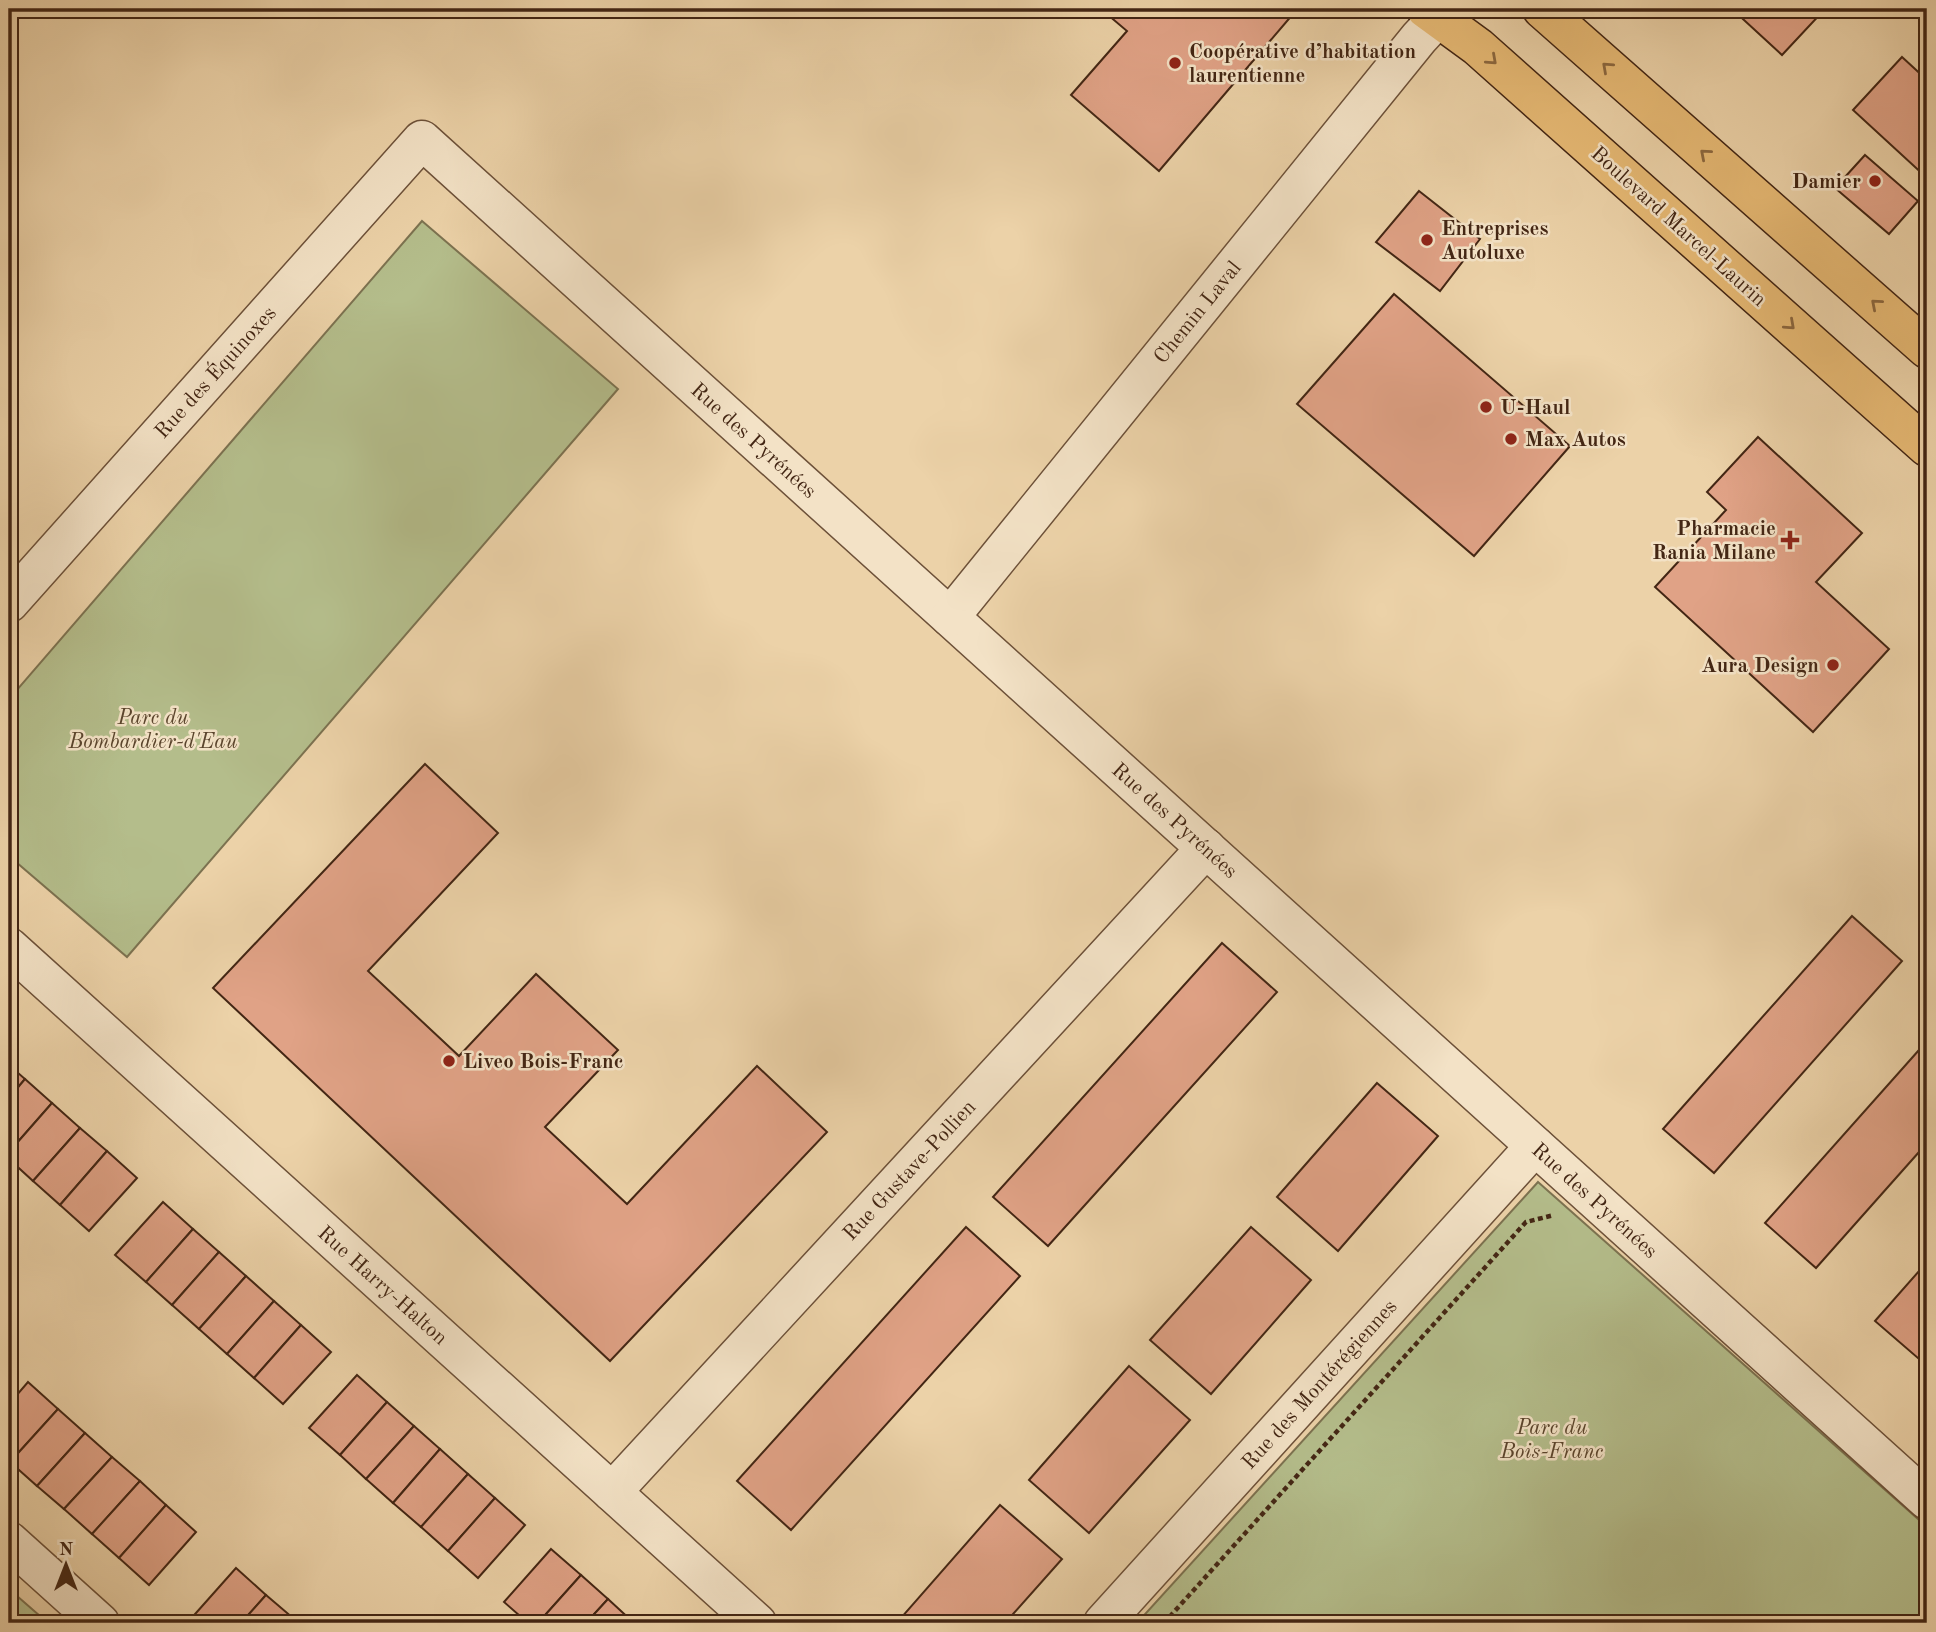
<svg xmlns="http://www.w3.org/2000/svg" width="1936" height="1632" viewBox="0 0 1936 1632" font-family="'Old Standard TT',serif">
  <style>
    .green { fill: #b4bd8b; stroke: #7c7250; stroke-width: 2 }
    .building { fill: #e0a286; stroke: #432614; stroke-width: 2 }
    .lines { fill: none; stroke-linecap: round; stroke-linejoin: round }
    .minor-casing { stroke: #6d5139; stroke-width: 41 }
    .major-casing { stroke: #432614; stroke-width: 41 }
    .path { stroke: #432614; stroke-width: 4.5; stroke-dasharray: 5 3.5; stroke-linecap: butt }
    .minor { stroke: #f3e2c6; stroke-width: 38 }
    .major { stroke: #e6b974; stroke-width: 38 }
    .oneway { stroke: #8c683f }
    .poi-dot { fill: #8f2418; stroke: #f3e2c6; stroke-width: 2.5 }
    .labels { text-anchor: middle; stroke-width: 5; stroke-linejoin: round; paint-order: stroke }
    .poi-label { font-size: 21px; font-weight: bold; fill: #432614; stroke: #f3e2c6; text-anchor: start }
    .street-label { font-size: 21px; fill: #432614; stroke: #f3e2c6 }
    .park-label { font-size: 21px; font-style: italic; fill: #5a442c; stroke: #f3e2c6 }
  </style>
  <rect width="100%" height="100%" fill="#ecd2a8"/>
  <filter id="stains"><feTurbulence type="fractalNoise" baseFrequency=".00286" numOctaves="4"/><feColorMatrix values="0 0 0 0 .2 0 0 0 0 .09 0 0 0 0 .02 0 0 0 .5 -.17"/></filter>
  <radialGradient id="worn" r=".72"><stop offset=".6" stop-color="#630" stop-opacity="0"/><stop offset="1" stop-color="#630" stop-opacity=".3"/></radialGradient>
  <g class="green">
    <path d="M422 221 618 389 127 957 9 856V699Z"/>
    <path d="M1538 1182 1927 1527V1623H1137Z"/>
    <path d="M9 1589 48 1623H9Z"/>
  </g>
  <g class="building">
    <path d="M1101 9H1287L1293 14 1159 171 1071 95 1127 31Z"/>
    <path d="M1732 9H1825L1782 55Z"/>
    <path d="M1902 57 1927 80V178L1853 110Z"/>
    <path d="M1865 155 1918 201 1889 234 1835 188Z"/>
    <path d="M1419 191 1480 239 1440 291 1376 242Z"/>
    <path d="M1394 294 1570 446 1474 556 1297 404Z"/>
    <path d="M1758 437 1862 533 1816 582 1889 649 1813 732 1655 587 1726 510 1707 492Z"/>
    <path d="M425 764 498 833 368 971 459 1056 536 974 618 1050 545 1127 627 1204 757 1066 827 1132 610 1361 213 988Z"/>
    <path d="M1852 916 1902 961 1714 1173 1663 1129Z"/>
    <path d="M1222 943 1277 992 1048 1246 993 1197Z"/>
    <path d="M1927 1041V1143L1816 1268 1765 1223Z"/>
    <path d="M9 1065 25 1079 9 1098Z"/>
    <path d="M25 1079 52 1103 9 1152V1098Z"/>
    <path d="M1377 1083 1438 1136 1338 1251 1277 1197Z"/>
    <path d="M52 1103 80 1128 33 1181 9 1159V1152Z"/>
    <path d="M80 1128 107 1151 60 1205 33 1181Z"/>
    <path d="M107 1151 137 1178 89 1231 60 1205Z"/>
    <path d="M163 1202 193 1229 146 1282 115 1255Z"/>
    <path d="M966 1227 1020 1276 791 1530 737 1481Z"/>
    <path d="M1251 1227 1311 1280 1211 1394 1150 1340Z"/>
    <path d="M193 1229 219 1252 172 1305 146 1282Z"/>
    <path d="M219 1252 246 1276 199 1329 172 1305Z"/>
    <path d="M1927 1262V1364L1926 1365 1875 1321Z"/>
    <path d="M246 1276 274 1301 227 1354 199 1329Z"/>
    <path d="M274 1301 301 1325 254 1378 227 1354Z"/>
    <path d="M301 1325 331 1352 283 1404 254 1378Z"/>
    <path d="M1129 1366 1190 1420 1089 1533 1029 1480Z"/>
    <path d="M357 1375 387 1402 340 1455 309 1428Z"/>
    <path d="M28 1382 58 1409 10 1462 9 1404Z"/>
    <path d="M387 1402 414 1426 366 1479 340 1455Z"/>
    <path d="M58 1409 85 1433 37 1486 10 1462Z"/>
    <path d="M414 1426 440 1449 393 1503 366 1479Z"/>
    <path d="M85 1433 112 1457 64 1509 37 1486Z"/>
    <path d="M440 1449 468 1474 421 1527 393 1503Z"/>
    <path d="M112 1457 140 1481 92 1534 64 1509Z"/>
    <path d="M468 1474 495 1498 448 1551 421 1527Z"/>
    <path d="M140 1481 166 1505 119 1558 92 1534Z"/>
    <path d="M495 1498 525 1525 478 1578 448 1551Z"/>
    <path d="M166 1505 196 1532 149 1585 119 1558Z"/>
    <path d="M1000 1505 1062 1559 1005 1623H905L900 1619Z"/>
    <path d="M551 1549 581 1575 538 1623H528L504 1602Z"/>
    <path d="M236 1568 266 1595 241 1623H190L188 1622Z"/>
    <path d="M581 1575 608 1599 586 1623H538Z"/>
    <path d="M266 1595 293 1618 288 1623H241Z"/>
    <path d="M608 1599 634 1623H586Z"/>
  </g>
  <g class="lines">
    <defs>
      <g id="minor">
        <path d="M9 603 422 140 1927 1500"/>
        <path d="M950 617 1419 38 1446 9"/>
        <path d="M9 947 757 1623"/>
        <path d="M612 1492 1206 848"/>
        <path d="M9 1541 100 1623"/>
        <path d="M1103 1623 1535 1146"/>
      </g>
      <g id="major">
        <path d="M1426 9 1478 47 1927 447"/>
        <path d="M1542 9 1927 349"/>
      </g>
    </defs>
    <use href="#minor" class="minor-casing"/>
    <use href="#major" class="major-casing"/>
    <path class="path" d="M1164 1623 1526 1222 1554 1215"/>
    <use href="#minor" class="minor"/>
    <use href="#major" class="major"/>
  </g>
  <defs><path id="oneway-chevron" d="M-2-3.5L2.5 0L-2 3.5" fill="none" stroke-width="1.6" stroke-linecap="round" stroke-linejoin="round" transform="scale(1.75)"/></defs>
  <g class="oneway">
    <use href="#oneway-chevron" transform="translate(1492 60) rotate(42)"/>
    <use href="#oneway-chevron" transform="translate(1607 67) rotate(-138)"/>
    <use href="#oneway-chevron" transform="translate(1705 154) rotate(-139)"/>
    <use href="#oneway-chevron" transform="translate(1876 304) rotate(-139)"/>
    <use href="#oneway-chevron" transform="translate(1790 325) rotate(42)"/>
  </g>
  <g class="poi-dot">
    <circle cx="1175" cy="63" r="7"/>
    <circle cx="1875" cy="181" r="7"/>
    <circle cx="1427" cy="240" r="7"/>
    <circle cx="1486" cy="407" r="7"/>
    <circle cx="1511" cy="439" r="7"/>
    <path d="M1786.5 529.5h7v7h7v7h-7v7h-7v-7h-7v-7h7z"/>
    <circle cx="1833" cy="665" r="7"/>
    <circle cx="449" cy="1061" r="7"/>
  </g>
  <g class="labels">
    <g class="poi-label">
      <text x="1189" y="58">Coopérative d’habitation<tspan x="1189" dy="24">laurentienne</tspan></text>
      <text x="1861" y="188" text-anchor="end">Damier</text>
      <text x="1441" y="235">Entreprises<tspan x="1441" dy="24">Autoluxe</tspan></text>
      <text x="1500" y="414">U-Haul</text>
      <text x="1525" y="446">Max Autos</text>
      <text x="1776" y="535" text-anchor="end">Pharmacie<tspan x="1776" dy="24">Rania Milane</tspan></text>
      <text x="1819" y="672" text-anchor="end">Aura Design</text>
      <text x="463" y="1068">Liveo Bois-Franc</text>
    </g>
    <g class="street-label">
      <text transform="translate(1679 226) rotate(42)" y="7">Boulevard Marcel-Laurin</text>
      <text transform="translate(1197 312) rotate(-51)" y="7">Chemin Laval</text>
      <text transform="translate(215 372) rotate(-48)" y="7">Rue des Équinoxes</text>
      <text transform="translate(754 440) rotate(42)" y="7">Rue des Pyrénées</text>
      <text transform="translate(1175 820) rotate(42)" y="7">Rue des Pyrénées</text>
      <text transform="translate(909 1170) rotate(-47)" y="7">Rue Gustave-Pollien</text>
      <text transform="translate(1595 1200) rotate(42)" y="7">Rue des Pyrénées</text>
      <text transform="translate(383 1285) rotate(42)" y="7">Rue Harry-Halton</text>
      <text transform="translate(1319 1384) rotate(-48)" y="7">Rue des Montérégiennes</text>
    </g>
    <g class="park-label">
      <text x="153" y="724">Parc du<tspan x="153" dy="24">Bombardier-d'Eau</tspan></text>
      <text x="1552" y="1434">Parc du<tspan x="1552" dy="24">Bois-Franc</tspan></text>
    </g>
  </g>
  <rect width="1936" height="1632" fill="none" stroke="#ecd2a8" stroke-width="35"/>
  <rect x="10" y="10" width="1915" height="1611" fill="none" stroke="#432614" stroke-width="3.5"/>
  <rect x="18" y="18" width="1901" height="1597" fill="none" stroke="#432614" stroke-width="2"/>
  <g transform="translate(66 1565)" stroke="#f3e2c6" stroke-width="5" paint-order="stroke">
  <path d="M0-5L12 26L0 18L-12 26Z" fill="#432614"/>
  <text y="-10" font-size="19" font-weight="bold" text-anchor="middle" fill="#432614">N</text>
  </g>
  <rect width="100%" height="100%" filter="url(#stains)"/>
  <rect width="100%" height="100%" fill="url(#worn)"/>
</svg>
